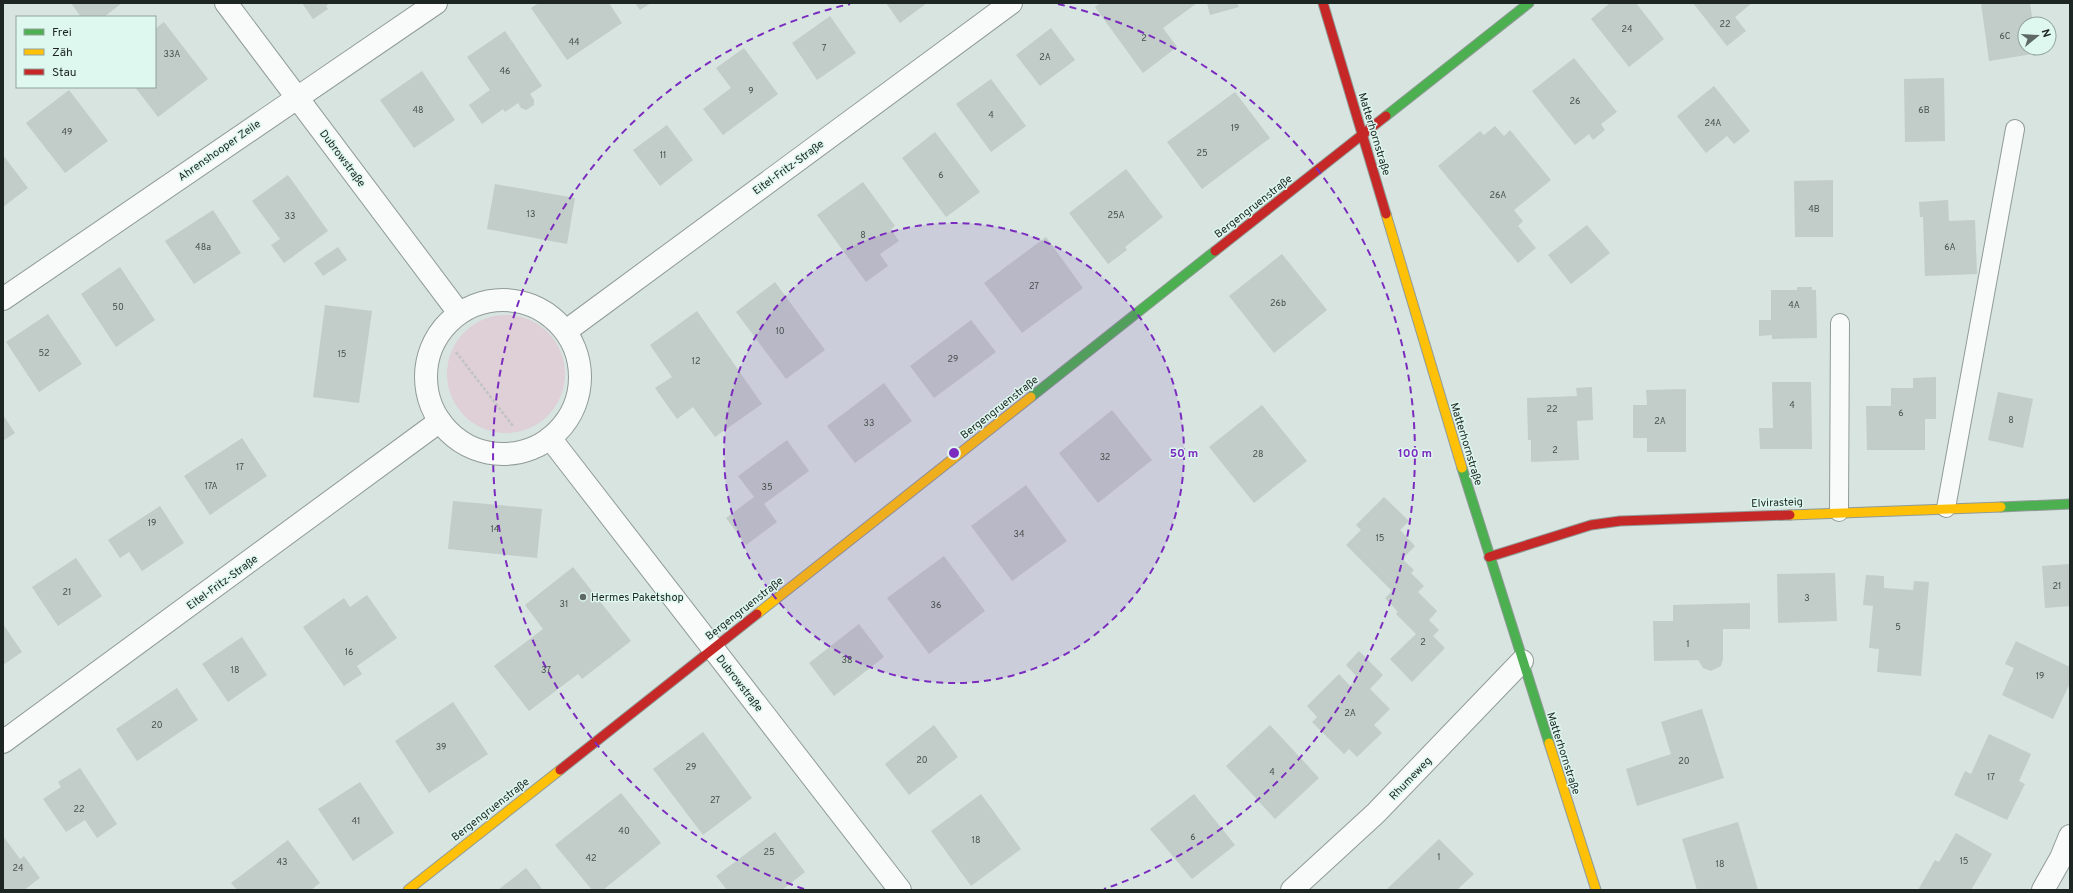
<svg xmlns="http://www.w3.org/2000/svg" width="2073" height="893" viewBox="0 0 2073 893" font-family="Overpass,sans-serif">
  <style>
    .green { fill: #dfcfd7 }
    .building { fill: #c2ccc9 }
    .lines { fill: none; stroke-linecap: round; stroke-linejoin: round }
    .lane-casing { stroke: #919b97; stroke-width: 20 }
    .street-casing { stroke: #919b97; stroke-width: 24 }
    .fast-casing { stroke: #919b97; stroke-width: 11 }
    .slow-casing { stroke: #919b97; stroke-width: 11 }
    .jam-casing { stroke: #919b97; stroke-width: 11 }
    .path { stroke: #c0c3c3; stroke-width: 2.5; stroke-dasharray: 3 2; stroke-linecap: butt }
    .lane { stroke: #f9fbfa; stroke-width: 18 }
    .street { stroke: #f9fbfa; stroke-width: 22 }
    .fast { stroke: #4caf50; stroke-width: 9 }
    .slow { stroke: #ffc107; stroke-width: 9 }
    .jam { stroke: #c62828; stroke-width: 9 }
    .ring { fill: none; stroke: #7b2cbf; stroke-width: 2; stroke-dasharray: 7 5 }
    .poi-dot { fill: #5e6865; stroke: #def7ef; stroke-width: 1.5 }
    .labels { text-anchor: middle; stroke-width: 3; stroke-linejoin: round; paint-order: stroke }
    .number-label { font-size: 9px; fill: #46504c }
    .street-label { font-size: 11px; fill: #1d2623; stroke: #def7ef }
    .poi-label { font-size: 11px; fill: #1d2623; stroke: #def7ef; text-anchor: start }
    .centre { fill: #7b2cbf; stroke: #def7ef; stroke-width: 2 }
    .ring-label { font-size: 12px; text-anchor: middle; font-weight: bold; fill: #7b2cbf; stroke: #def7ef; stroke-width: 3; stroke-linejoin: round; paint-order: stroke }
  </style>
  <rect width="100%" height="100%" fill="#d7e4e0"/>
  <circle class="green" cx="506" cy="374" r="59"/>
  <g class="building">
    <path d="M71 3H122L104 17H81Z"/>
    <path d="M302 3H330L326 6 328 9 313 19Z"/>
    <path d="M539 3H609L622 23 567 60 531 8Z"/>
    <path d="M635 3H651L640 10Z"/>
    <path d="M886 3H927L900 23Z"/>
    <path d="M1100 3H1197L1163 28 1177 47 1143 73 1095 7Z"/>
    <path d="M1207 3H1237L1239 7 1210 15Z"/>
    <path d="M1610 3H1636L1664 39 1629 67 1591 19Z"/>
    <path d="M1693 3H1752L1735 17 1746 31 1727 46Z"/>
    <path d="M1981 3H2030L2033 24H2025V48H2037L2038 53 1989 61Z"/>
    <path d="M830 16 856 53 817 80 792 43Z"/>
    <path d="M164 22 208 79 158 117 135 87H155V29Z"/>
    <path d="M1051 28 1075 60 1040 86 1016 55Z"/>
    <path d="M505 31 542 86 530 94 534 100V105L526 110 521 108 518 103 505 112 503 109 482 124 469 105 490 90 467 57Z"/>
    <path d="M744 48 778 94 723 135 703 109 731 88 716 68Z"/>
    <path d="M1574 58 1617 112 1601 124 1605 130 1593 140 1589 134 1575 145 1532 91Z"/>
    <path d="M422 71 455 120 414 148 380 100Z"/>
    <path d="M1944 78 1945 141 1905 142 1904 79Z"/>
    <path d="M991 79 1026 126 991 152 956 104Z"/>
    <path d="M1714 86 1750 131 1734 144 1727 136 1706 153 1677 116Z"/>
    <path d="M69 90 108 141 65 173 26 123Z"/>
    <path d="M1235 92 1270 138 1202 189 1167 142Z"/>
    <path d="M667 125 693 160 660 186 633 150Z"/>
    <path d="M1495 126 1504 136 1510 130 1551 180 1514 210 1523 221 1518 226 1536 248 1518 263 1438 166 1480 131 1484 135Z"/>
    <path d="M935 132 980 192 946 217 902 158Z"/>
    <path d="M3 155 28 188 3 207Z"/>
    <path d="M1126 169 1163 217 1125 247 1127 250 1108 264 1069 213Z"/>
    <path d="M288 175 328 231 284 263 271 245 280 239 252 201Z"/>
    <path d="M1833 180V237H1795L1794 181Z"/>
    <path d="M863 182 895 226 891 229 899 241 880 254 888 266 866 282 817 215Z"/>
    <path d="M495 184 575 198 567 244 487 229Z"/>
    <path d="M1948 200 1949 221 1975 220 1977 274 1925 276 1923 217H1920L1919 202Z"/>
    <path d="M213 210 241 253 194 284 165 241Z"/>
    <path d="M1587 225 1610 253 1571 284 1548 255Z"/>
    <path d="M1046 237 1083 288 1022 333 984 283Z"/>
    <path d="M338 247 347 260 323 276 314 263Z"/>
    <path d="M1282 254 1327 310 1274 353 1229 296Z"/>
    <path d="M120 267 155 320 116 347 81 294Z"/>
    <path d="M775 282 825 350 786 379 736 312Z"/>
    <path d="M1797 287H1812V290H1816L1817 338 1772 339V335L1759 336V320H1771V290H1797Z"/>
    <path d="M325 305 372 311 359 403 313 397Z"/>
    <path d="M697 311 762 404 715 437 693 407 677 419 655 388 672 377 650 345Z"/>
    <path d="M48 314 82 364 39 392 6 342Z"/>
    <path d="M971 320 996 352 934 398 910 366Z"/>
    <path d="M1936 377V419H1925V450H1867L1866 406H1891V388H1913V378Z"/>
    <path d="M1772 382H1811L1812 449H1760L1759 428H1773Z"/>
    <path d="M884 383 912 421 855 463 827 426Z"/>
    <path d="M1592 387 1593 420 1577 421 1579 460 1531 462V440H1528L1527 398 1577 396 1576 388Z"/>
    <path d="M1686 389V452H1647V438H1633V405H1647L1646 390Z"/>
    <path d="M1998 392 2033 399 2023 448 1988 440Z"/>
    <path d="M1262 405 1307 461 1254 503 1209 447Z"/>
    <path d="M1112 410 1152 460 1098 503 1059 453Z"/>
    <path d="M3 415 15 433 3 441Z"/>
    <path d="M242 438 267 476 210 515 184 476Z"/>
    <path d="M787 440 809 471 764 504 777 522 746 545 726 518 754 497 738 476Z"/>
    <path d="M1026 485 1067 541 1012 581 971 526Z"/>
    <path d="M1384 497 1409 521 1400 530 1415 546 1402 559 1414 570 1411 573 1424 586 1418 592 1437 611 1429 620 1439 630 1433 636 1445 648 1412 682 1390 659 1416 634 1396 614 1398 612 1385 598 1392 591 1346 545 1361 530 1356 525Z"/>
    <path d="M453 501 542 509 537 558 448 549Z"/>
    <path d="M160 506 184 543 142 571 129 552 120 558 108 540Z"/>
    <path d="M944 556 985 611 929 654 887 598Z"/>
    <path d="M76 558 102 596 58 626 32 587Z"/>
    <path d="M2070 564V606L2045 608 2042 566Z"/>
    <path d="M573 567 631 641 582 679 578 674 529 711 494 666 543 629 525 605Z"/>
    <path d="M1835 573 1837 621 1778 623 1777 574Z"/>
    <path d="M1866 575 1884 576V588L1913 590 1914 581 1929 582 1921 676 1877 672 1879 649 1869 648 1873 606 1863 605Z"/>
    <path d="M367 595 397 638 357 666 362 674 344 686 303 627 344 598 350 607Z"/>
    <path d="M1750 603V629H1723V659L1721 666 1711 671 1703 668 1698 660 1654 661 1653 621H1673V605Z"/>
    <path d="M3 624 22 652 3 665Z"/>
    <path d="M859 624 884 657 834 696 809 663Z"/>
    <path d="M242 637 267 675 228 702 202 664Z"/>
    <path d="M2016 641 2070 667V683L2053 719 2002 695 2014 668 2005 664Z"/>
    <path d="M1359 651 1383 675 1370 689 1390 709 1374 725 1382 733 1357 757 1349 749 1344 754 1312 722 1317 717 1307 706 1339 674 1350 686 1358 678 1346 665Z"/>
    <path d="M177 688 198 720 137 761 116 729Z"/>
    <path d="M453 702 488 754 429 793 395 741Z"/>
    <path d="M1702 709 1724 778 1637 806 1626 769 1671 754 1661 722Z"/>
    <path d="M934 725 958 757 909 795 885 764Z"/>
    <path d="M1270 725 1319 778 1275 819 1226 766Z"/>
    <path d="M703 732 752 798 703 835 653 769Z"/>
    <path d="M1989 734 2031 754 2019 781 2025 784 2007 820 1954 795 1965 771 1971 774Z"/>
    <path d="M80 768 117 824 97 838 85 820 66 832 43 799 61 787 58 782Z"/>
    <path d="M360 782 394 833 353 861 318 809Z"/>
    <path d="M621 793 661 843 603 890H592L555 845Z"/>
    <path d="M981 794 1021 849 971 886 931 831Z"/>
    <path d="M1194 794 1235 845 1192 879 1150 829Z"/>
    <path d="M1738 822 1758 890H1697L1682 839Z"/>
    <path d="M775 832 805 872 782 890H727L716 876Z"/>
    <path d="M1956 833 1992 854 1971 890H1918L1935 860 1939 862Z"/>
    <path d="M3 836 20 859 24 856 40 878 24 890H3Z"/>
    <path d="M1439 839 1474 874 1457 890H1386Z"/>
    <path d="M288 840 320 883 311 890H237L231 883Z"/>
    <path d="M526 868 543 890H498Z"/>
  </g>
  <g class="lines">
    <defs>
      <g id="lane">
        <path d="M1946 508 2015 129"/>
        <path d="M1839 512 1840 323"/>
      </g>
      <g id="street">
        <path d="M226 3 459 313"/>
        <path d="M3 299 436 3"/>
        <circle cx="503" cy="377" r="77"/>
        <path d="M566 331 1011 3"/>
        <path d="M550 438 900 890"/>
        <path d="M3 742 440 421"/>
        <path d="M1292 890 1376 813 1522 661"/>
        <path d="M2043 890 2061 858 2070 836"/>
      </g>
      <g id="fast">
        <path d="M1386 116 1529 3"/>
        <path d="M1031 397 1215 251"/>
        <path d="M1462 468 1549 743"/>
        <path d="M2001 507 2070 504"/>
      </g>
      <g id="slow">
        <path d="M1386 214 1462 468"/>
        <path d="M1790 515 2001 507"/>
        <path d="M757 614 1031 397"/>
        <path d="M1549 743 1596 890"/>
        <path d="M408 890 560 770"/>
      </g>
      <g id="jam">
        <path d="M1323 3 1386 214"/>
        <path d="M1215 251 1386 116"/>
        <path d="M1489 557 1591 525 1620 521 1790 515"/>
        <path d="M560 770 757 614"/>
      </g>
    </defs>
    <use href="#lane" class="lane-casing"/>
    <use href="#street" class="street-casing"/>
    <use href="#fast" class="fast-casing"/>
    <use href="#slow" class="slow-casing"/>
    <use href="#jam" class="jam-casing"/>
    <path class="path" d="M456 352 513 426"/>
    <use href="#lane" class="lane"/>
    <use href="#street" class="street"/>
    <use href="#fast" class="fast"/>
    <use href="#slow" class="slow"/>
    <use href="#jam" class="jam"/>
  </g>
  <circle cx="954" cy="453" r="230" fill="#7b2cbf" fill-opacity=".12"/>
  <g class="ring">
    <circle cx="954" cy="453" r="230"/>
    <path d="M804 889A461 461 0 0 1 850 4M1058 4A461 461 0 0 1 1104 889"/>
  </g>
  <circle class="poi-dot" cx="583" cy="597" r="4"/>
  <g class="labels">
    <g class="number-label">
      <text x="1725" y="27">22</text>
      <text x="1627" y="32">24</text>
      <text x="2005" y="39">6C</text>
      <text x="1144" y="41">2</text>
      <text x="574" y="45">44</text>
      <text x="824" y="51">7</text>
      <text x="172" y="57">33A</text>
      <text x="1045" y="60">2A</text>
      <text x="505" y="74">46</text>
      <text x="751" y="94">9</text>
      <text x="1575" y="104">26</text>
      <text x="418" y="113">48</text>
      <text x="1924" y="113">6B</text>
      <text x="991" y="118">4</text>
      <text x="1713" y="126">24A</text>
      <text x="1235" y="131">19</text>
      <text x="67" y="135">49</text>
      <text x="1202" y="156">25</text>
      <text x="663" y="158">11</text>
      <text x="941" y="178">6</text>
      <text x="1498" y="198">26A</text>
      <text x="1814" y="212">4B</text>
      <text x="531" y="217">13</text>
      <text x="1116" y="218">25A</text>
      <text x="290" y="219">33</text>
      <text x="863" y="238">8</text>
      <text x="203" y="250">48a</text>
      <text x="1950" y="250">6A</text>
      <text x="1034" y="289">27</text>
      <text x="1278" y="306">26b</text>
      <text x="1794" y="308">4A</text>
      <text x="118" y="310">50</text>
      <text x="780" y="334">10</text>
      <text x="44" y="356">52</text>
      <text x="342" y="357">15</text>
      <text x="953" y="362">29</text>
      <text x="696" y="364">12</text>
      <text x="1792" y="408">4</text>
      <text x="1552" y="412">22</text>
      <text x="1901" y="416">6</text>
      <text x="2011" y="423">8</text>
      <text x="1660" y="424">2A</text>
      <text x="869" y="426">33</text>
      <text x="1555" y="453">2</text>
      <text x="1258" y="457">28</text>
      <text x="1105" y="460">32</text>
      <text x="240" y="470">17</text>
      <text x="211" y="489">17A</text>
      <text x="767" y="490">35</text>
      <text x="152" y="526">19</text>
      <text x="495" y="532">14</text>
      <text x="1019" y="537">34</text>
      <text x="1380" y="541">15</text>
      <text x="2057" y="589">21</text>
      <text x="67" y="595">21</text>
      <text x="1807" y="601">3</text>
      <text x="564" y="607">31</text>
      <text x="936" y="608">36</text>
      <text x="1898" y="630">5</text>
      <text x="1423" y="645">2</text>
      <text x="1688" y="647">1</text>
      <text x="349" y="655">16</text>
      <text x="847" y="663">38</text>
      <text x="235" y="673">18</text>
      <text x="546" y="673">37</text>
      <text x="2040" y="679">19</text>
      <text x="1350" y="716">2A</text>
      <text x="157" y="728">20</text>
      <text x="441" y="750">39</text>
      <text x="922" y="763">20</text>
      <text x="1684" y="764">20</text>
      <text x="691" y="770">29</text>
      <text x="1272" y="775">4</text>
      <text x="1991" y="780">17</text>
      <text x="715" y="803">27</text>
      <text x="79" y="812">22</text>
      <text x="356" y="824">41</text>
      <text x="624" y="834">40</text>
      <text x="1193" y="840">6</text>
      <text x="976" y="843">18</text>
      <text x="769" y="855">25</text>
      <text x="1439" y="860">1</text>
      <text x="591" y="861">42</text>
      <text x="1964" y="864">15</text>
      <text x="282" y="865">43</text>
      <text x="1720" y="867">18</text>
      <text x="18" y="871">24</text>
    </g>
    <g class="street-label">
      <text transform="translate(1375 134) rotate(73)" y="4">Matterhornstraße</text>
      <text transform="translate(219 150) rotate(-35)" y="4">Ahrenshooper Zeile</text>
      <text transform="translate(343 158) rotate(53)" y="4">Dubrowstraße</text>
      <text transform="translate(788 167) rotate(-36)" y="4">Eitel-Fritz-Straße</text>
      <text transform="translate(1253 206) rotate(-38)" y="4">Bergengruenstraße</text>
      <text transform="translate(999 407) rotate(-38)" y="4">Bergengruenstraße</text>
      <text transform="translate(1467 444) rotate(73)" y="4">Matterhornstraße</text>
      <text transform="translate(1777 502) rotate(-2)" y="4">Elvirasteig</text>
      <text transform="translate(222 582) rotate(-36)" y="4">Eitel-Fritz-Straße</text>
      <text transform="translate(744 608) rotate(-38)" y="4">Bergengruenstraße</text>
      <text transform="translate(740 683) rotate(52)" y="4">Dubrowstraße</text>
      <text transform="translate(1564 753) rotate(72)" y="4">Matterhornstraße</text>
      <text transform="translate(1410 778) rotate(-46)" y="4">Rhumeweg</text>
      <text transform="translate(490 809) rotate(-38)" y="4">Bergengruenstraße</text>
    </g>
    <g class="poi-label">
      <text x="591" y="601">Hermes Paketshop</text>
    </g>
  </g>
  <circle cx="954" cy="453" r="6" class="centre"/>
  <g class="ring-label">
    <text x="1184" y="457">50 m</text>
    <text x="1415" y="457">100 m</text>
  </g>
  <rect width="2073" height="893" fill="none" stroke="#1d2623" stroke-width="8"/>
  <rect x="16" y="16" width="140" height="72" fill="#def7ef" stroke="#91a39d"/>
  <rect x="24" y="29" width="20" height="6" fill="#4caf50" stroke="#91a39d"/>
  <text x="52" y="36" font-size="12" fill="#1d2623">Frei</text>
  <rect x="24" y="49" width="20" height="6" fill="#ffc107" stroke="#91a39d"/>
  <text x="52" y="56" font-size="12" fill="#1d2623">Zäh</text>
  <rect x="24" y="69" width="20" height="6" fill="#c62828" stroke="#91a39d"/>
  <text x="52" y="76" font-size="12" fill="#1d2623">Stau</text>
  <g transform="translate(2037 36) rotate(72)"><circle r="19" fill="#def7ef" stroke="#91a39d"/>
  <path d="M0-3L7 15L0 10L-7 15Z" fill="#5e6865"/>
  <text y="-6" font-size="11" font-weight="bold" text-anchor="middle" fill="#1d2623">N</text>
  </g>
</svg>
